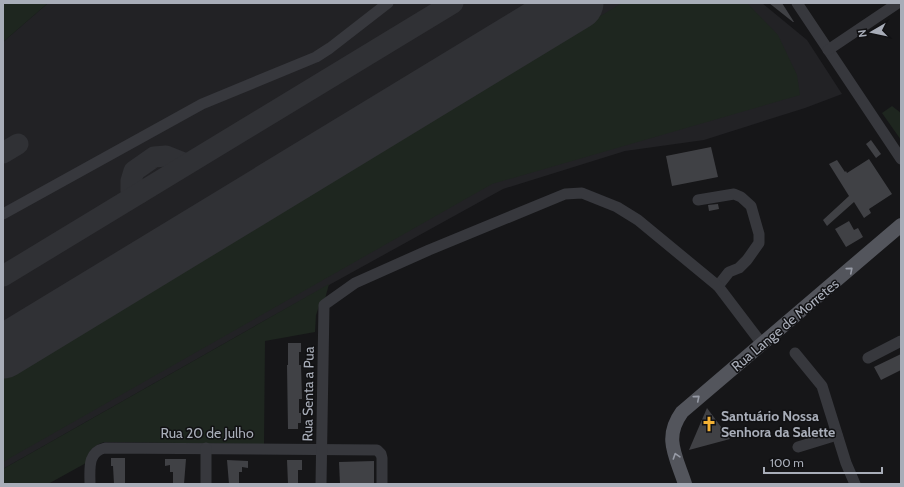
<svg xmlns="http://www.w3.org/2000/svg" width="904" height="487" viewBox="0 0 904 487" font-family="Cabin,sans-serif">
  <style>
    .built { fill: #222225 }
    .green { fill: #1e261f }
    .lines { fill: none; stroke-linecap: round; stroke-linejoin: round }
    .taxiway { stroke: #303135; stroke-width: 21 }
    .runway { stroke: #303135; stroke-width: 53 }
    .building { fill: #404145 }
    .minor { stroke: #37383d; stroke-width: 11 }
    .major { stroke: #53555c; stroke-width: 14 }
    .oneway { stroke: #979ba6 }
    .labels { text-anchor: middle; stroke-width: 3; stroke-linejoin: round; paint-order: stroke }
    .street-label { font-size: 14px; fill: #a8adb8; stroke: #111113 }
    .poi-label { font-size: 14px; font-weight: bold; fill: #a8adb8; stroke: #111113; text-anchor: start }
  </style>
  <rect width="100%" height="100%" fill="#161618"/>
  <path class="built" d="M48 3H762L807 40 842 94 805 108 704 140 625 151 503 189 262 322 3 469V42Z"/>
  <g class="green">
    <path d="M3 3H48L3 42Z"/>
    <path d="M622 3H747L778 35 797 75 800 95 492 184 3 462V375Z"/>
    <path d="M892 106 901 113V140L882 113Z"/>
    <path d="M329 284 325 299 319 306 316 315 315 332 265 341 264 444 104 442C93 446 88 451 86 463L48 484H3V469Z"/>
  </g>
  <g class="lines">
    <g class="taxiway">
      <path d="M3 153 18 144"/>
      <path d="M140 193 131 191V181L134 171 154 157 166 156 186 164"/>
      <path d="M3 276 453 3"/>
    </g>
    <path class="runway" d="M3 352 577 3"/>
  </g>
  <g class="building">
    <path d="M769 3H782L794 22H793Z"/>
    <path d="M871 140 881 154 876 158 866 144Z"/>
    <path d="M711 147 718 177 672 186 666 156Z"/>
    <path d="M869 159 892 194 869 209 871 213 864 218 854 202 827 226 823 220 849 196 829 164 837 160 845 172 846 171 847 173Z"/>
    <path d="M718 204 719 209 709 211 708 205Z"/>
    <path d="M849 221 854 230 858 228 863 237 846 247 835 229Z"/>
    <path d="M288 343H301V352H299V365H301L302 399H299V413H301V423H298V429H288L287 365H288Z"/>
    <path d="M901 354V370L881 380 874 367Z"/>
    <path d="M707 408 730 439 689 450Z"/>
    <path d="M111 458H125V484H114L113 466H111Z"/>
    <path d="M165 459H186L184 484H173V472H170V465L165 466Z"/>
    <path d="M227 460 248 461V468L242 467V472H239V484H229Z"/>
    <path d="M287 460H302V470H298V484H288Z"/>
    <path d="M374 461V484H340L339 462Z"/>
  </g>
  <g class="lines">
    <g class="minor">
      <path d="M797 3 901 159"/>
      <path d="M828 50 898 3"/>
      <path d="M698 200 734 194 741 197 751 206 759 234V243L747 260 739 268 729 272 718 286"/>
      <path d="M3 214 202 104 316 57 330 48 388 3"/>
      <path d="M795 353 822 386 846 463 855 484"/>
      <path d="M868 358 901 341"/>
      <path d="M798 447 837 435"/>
      <path d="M90 484C90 469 87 452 105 448L377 450 381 454 382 458V484"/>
      <path d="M206 484V448"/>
      <path d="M321 484 324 305 355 283 429 250 565 194 582 193 617 207 638 220 718 286 762 344"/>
    </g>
    <path class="major" d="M685 484C676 456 663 438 682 412L901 225"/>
  </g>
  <defs><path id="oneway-chevron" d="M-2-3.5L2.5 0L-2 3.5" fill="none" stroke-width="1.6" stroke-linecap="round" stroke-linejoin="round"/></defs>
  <g class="oneway">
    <use href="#oneway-chevron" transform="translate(850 270) rotate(-41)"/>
    <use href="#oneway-chevron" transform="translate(697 398) rotate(-40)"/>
    <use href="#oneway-chevron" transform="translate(676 456) rotate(-108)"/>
  </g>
  <defs>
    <symbol id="church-bare" viewBox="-9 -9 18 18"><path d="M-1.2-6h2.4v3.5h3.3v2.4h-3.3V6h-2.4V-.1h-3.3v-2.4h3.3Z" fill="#f2b134" stroke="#111113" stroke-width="2.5" paint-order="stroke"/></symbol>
  </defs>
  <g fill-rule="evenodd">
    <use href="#church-bare" x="698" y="413" width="22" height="22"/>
  </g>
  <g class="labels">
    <g class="street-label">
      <text transform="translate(785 325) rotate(-40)" y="5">Rua Lange de Morretes</text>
      <text transform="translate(308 394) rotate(-89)" y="5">Rua Senta a Pua</text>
      <text x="207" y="438">Rua 20 de Julho</text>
    </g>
    <g class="poi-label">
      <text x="721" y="421">Santuário Nossa<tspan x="721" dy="16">Senhora da Salette</tspan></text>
    </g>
  </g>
  <rect width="904" height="487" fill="none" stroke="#a8adb8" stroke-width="8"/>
  <g transform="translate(872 32) rotate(261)" stroke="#111113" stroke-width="3" paint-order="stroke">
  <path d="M0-3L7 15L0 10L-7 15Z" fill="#a8adb8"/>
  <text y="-6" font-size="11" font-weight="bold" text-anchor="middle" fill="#a8adb8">N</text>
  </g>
  <path d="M764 467v6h118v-6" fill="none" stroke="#a8adb8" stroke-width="2"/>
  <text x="770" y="467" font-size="12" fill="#a8adb8" stroke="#111113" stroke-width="3" paint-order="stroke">100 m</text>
</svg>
